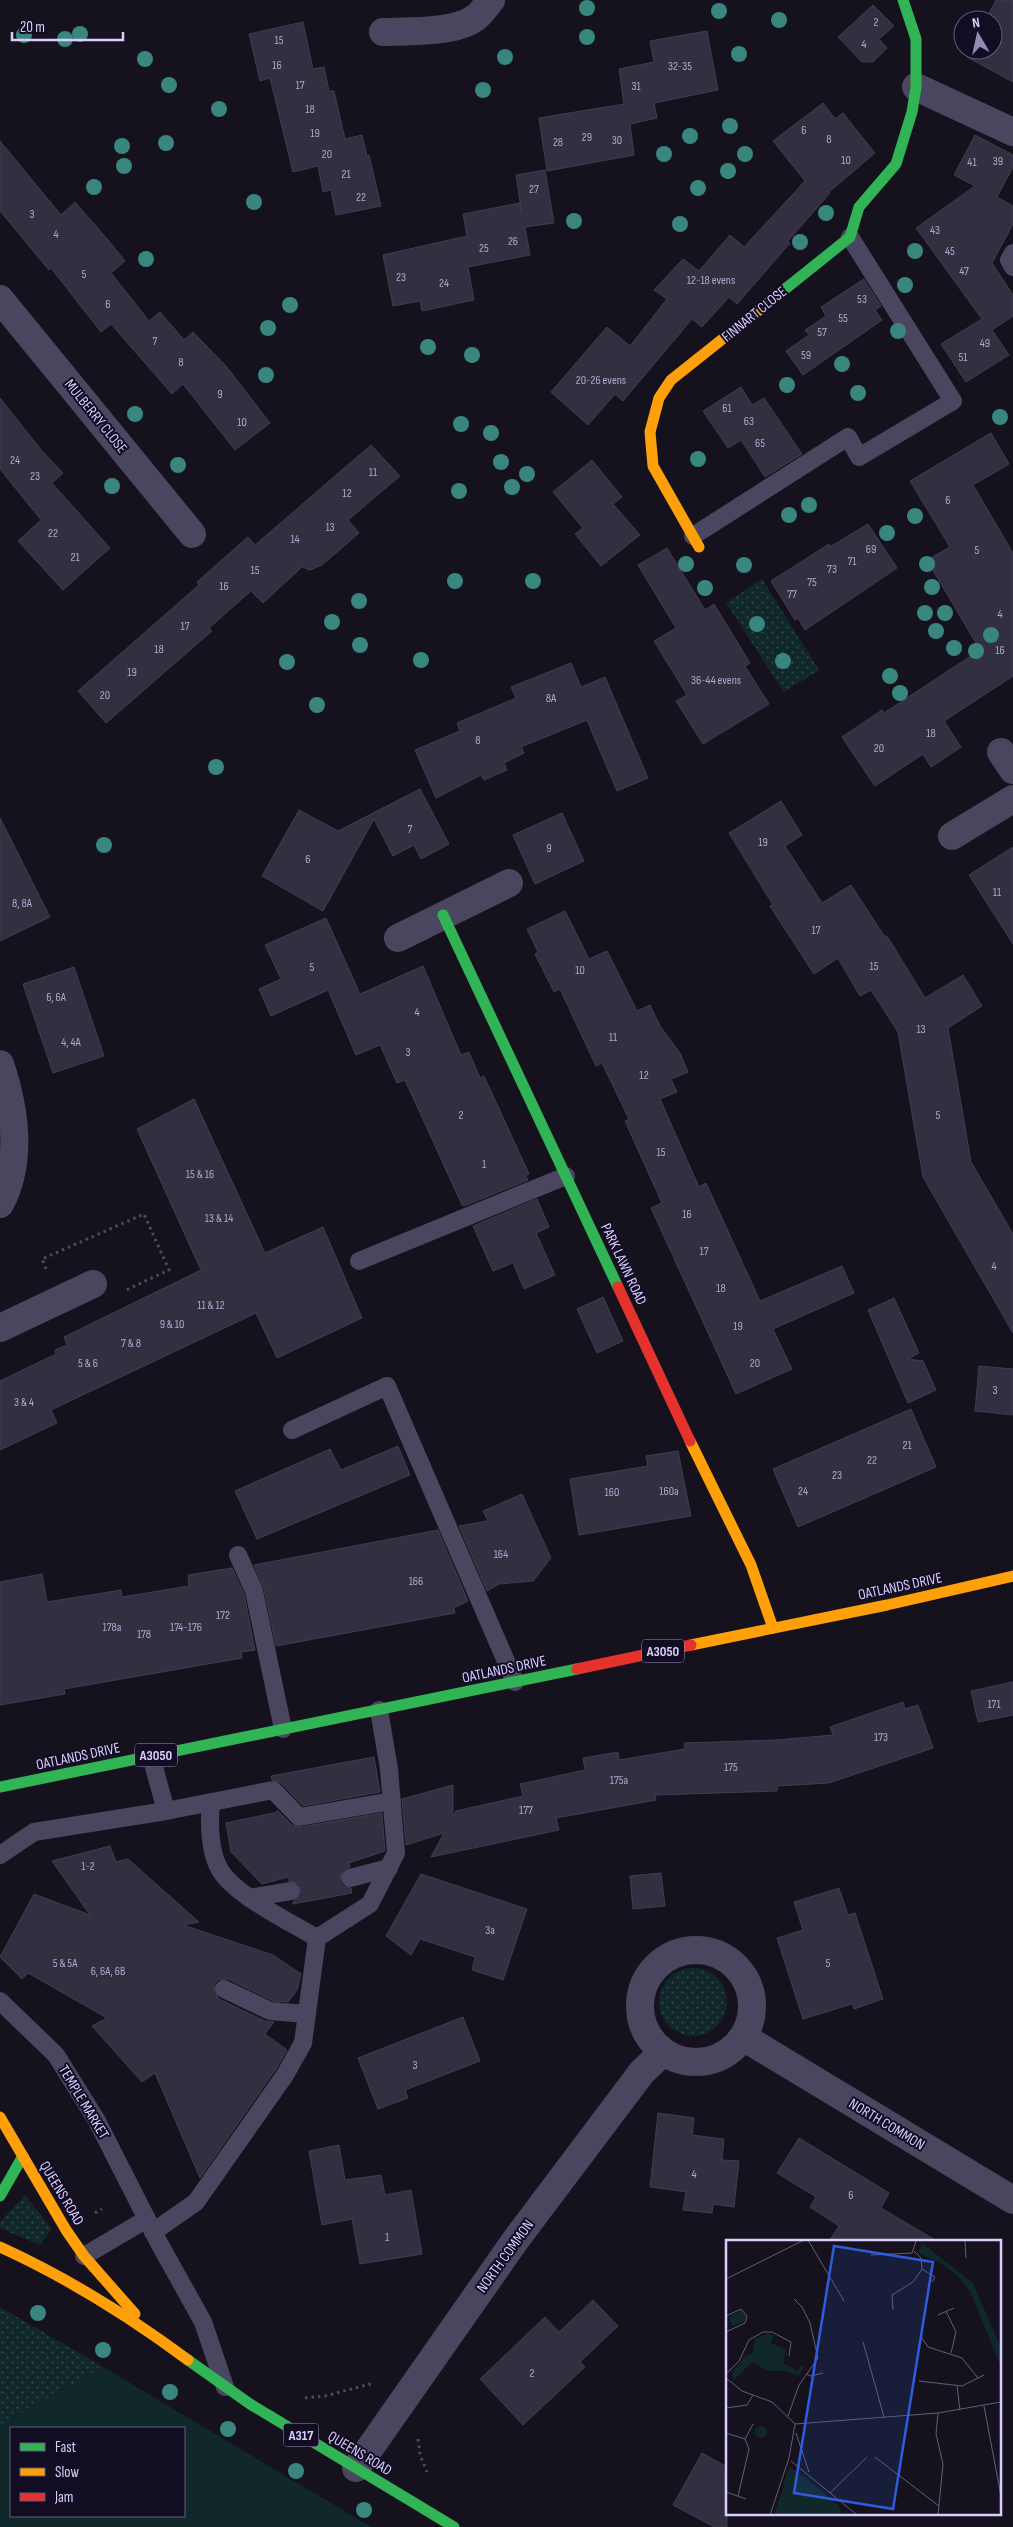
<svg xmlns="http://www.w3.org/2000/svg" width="1013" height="2527" viewBox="0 0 1013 2527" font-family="'Sofia Sans Condensed',sans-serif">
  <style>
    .grass { fill: #11282b; fill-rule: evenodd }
    .park { fill: url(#park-dots) }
    .building { fill: #332f40; stroke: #423b52 }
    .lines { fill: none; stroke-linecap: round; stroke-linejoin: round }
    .path { stroke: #45505f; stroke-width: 3; stroke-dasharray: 2.5 4; stroke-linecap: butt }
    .lane { stroke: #4a465f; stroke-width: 18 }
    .street { stroke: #4a465f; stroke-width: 28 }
    .fast { stroke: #30b455; stroke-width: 11 }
    .slow { stroke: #ff9f0a; stroke-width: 11 }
    .jam { stroke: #e5322d; stroke-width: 11 }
    .tree { fill: #39867f }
    .labels { text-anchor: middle; stroke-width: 4; stroke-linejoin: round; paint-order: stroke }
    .number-label { font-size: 12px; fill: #b0a6cf }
    .shield { fill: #130d23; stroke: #9e94bd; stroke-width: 1 }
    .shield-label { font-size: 14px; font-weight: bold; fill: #d9ceff }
    .street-label { font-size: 15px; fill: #d9ceff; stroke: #130d23 }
    .inset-road { fill: none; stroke: #635d78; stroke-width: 1 }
    .view { fill: #305bdc; fill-opacity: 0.15; stroke: #305bdc; stroke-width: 2.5 }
    .inset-edge { fill: none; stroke: #d9ceff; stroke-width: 2.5 }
  </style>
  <defs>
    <pattern id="park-dots" width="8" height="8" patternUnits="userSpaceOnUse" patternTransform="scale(1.25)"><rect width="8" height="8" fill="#11282b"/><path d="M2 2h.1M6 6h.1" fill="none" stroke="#33464b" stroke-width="1.8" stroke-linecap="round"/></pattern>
  </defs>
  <rect width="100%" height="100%" fill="#15121e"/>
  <path class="grass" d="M103 2367 371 2527H0V2425ZM11 2428H184V2516H11Z"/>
  <g class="park">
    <path d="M762 579 819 670 784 692 726 603Z"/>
    <circle cx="693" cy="2002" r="34"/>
    <path d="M25 2195 52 2229 40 2245 0 2228V2222Z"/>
    <path d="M0 2307 103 2367 0 2425Z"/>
  </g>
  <g class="building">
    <path d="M996 0H1013V82L967 57 971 50H993V20H986Z"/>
    <path d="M873 5 894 26 879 39 887 48 873 62H862L838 37Z"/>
    <path d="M303 22 313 69 324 67 329 91H334L345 139 362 135 367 156 369 155 381 206 336 215 331 190 323 192 318 166 293 172 270 78 260 81 249 34Z"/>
    <path d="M707 31 718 90 654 103 657 118 630 124 634 155 547 171 539 118 624 104 619 69 654 62 650 41Z"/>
    <path d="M823 103 835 119 843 113 875 153 829 192 830 193 787 242 790 243 737 304 729 297 702 327 692 319 623 401 615 394 588 425 551 392 607 327 630 346 667 299 654 290 683 259 699 271 730 235 744 247 805 181 773 141Z"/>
    <path d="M975 135 1013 155V167L997 197 1013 206V224L992 263 1013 295V316L992 330 1009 355 966 382 941 344 982 319 916 228 975 186 954 175Z"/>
    <path d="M0 141 61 215 75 202 108 240 125 261 111 273 149 321 160 312 184 340 193 332 226 366 270 423 235 450 183 384 172 394 111 324 101 332 51 268 49 270 0 211Z"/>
    <path d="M545 170 554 223 525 227 530 255 468 267 474 300 422 311 420 301 393 306 383 255 467 236 463 214 520 203 522 214 516 175Z"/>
    <path d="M864 279 881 306 875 310 882 320 803 375 786 351 809 335 805 330 826 316 821 307Z"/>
    <path d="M741 387 752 405 764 398 802 454 765 477 741 440 728 448 703 411Z"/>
    <path d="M0 398 42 451 63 473 52 483 110 548 63 590 18 541 41 520 0 469Z"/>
    <path d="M991 433 1009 464 973 485 1013 553V676L944 721 961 747 931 767 923 754 875 786 842 737 882 710 884 713 980 650 927 560 950 547 910 481Z"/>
    <path d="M371 445 400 476 348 520 359 533 322 565 310 570 302 567 263 603 251 591 209 628 212 631 106 723 78 691 199 585 197 582 248 537 255 545Z"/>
    <path d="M592 460 622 497 613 504 640 535 601 566 575 534 583 528 553 492Z"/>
    <path d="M868 524 897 568 805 630 798 618 795 620 771 581 829 544 830 547Z"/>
    <path d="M667 548 705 610 714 604 750 663 745 666 769 704 703 744 676 701 687 695 654 641 676 628 638 565Z"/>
    <path d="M571 663 581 687 605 677 648 778 617 791 587 720 521 747 524 753 504 763 507 770 484 780 481 775 436 798 415 750 460 731 457 723 516 698 511 687Z"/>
    <path d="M420 789 449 844 421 859 414 845 393 856 374 819 323 911 262 876 299 810 338 831Z"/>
    <path d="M781 801 802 835 785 846 822 903 851 885 885 937 887 936 925 998 963 975 982 1006 948 1028 971 1162 1013 1234V1333L923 1177 898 1032 871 990 860 996 838 958 814 974 770 906 773 905 729 833Z"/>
    <path d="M562 813 584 861 535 884 513 835Z"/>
    <path d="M0 818 50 917 0 941Z"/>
    <path d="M1013 847V944L969 875Z"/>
    <path d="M565 911 589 959 607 951 637 1011 650 1005 660 1026 680 1053 688 1072 671 1079 677 1092 660 1099 699 1187 706 1183 760 1301 842 1266 854 1293 773 1329 792 1369 736 1394 651 1208 662 1203 625 1121 629 1119 602 1063 596 1066 560 989 554 992 535 954 538 952 527 929Z"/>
    <path d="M326 918 360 994 423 966 461 1055 469 1052 480 1078 484 1076 529 1174 526 1176 528 1180 464 1206 462 1205 405 1080 397 1083 380 1045 356 1055 328 990 271 1016 259 989 281 979 265 945Z"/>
    <path d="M74 967 104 1056 53 1073 23 984Z"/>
    <path d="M194 1099 265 1253 323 1227 362 1318 277 1358 256 1313 51 1410 57 1423 0 1450V1381L56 1354 55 1350 67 1345 64 1337 201 1270 137 1129Z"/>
    <path d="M537 1199 549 1227 536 1233 555 1275 524 1289 513 1263 493 1271 473 1226Z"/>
    <path d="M603 1297 623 1341 597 1353 577 1309Z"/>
    <path d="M894 1298 919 1353 908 1359 923 1361 936 1390 908 1403 868 1310Z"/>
    <path d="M979 1366 1013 1369V1415L975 1411Z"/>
    <path d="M911 1409 936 1467 798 1527 773 1469Z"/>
    <path d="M398 1446 410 1475 257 1539 235 1491 330 1449 341 1470Z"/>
    <path d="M678 1451 691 1516 579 1535 570 1479 648 1466 646 1456Z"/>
    <path d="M522 1494 551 1558 533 1581 499 1584 487 1591 459 1526 488 1521 483 1511Z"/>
    <path d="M438 1530 468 1601 454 1608 455 1613 276 1646 264 1589 254 1565Z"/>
    <path d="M232 1568 244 1594 255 1650 241 1652 242 1658 64 1689 65 1694 0 1705V1582L42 1574 47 1602 121 1590 122 1597 189 1586 188 1575Z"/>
    <path d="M1013 1682V1715L978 1722 971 1691Z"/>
    <path d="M903 1702 905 1709 918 1705 933 1748 829 1783 777 1786V1791L655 1795 656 1800 556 1818 559 1830 431 1857 444 1833 406 1845 402 1799 453 1785V1817L456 1811 523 1796 520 1784 585 1770 583 1758 618 1752 619 1760 685 1749 684 1743 776 1740 833 1735 830 1727Z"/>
    <path d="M374 1757 380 1792 303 1806 281 1783 272 1780 271 1776Z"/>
    <path d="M277 1810 292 1825 300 1827 382 1813 385 1851 349 1863 350 1867 342 1871 340 1881 343 1886 351 1888 352 1893 293 1904V1902L301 1894 299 1884 289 1881 288 1877 262 1884 231 1852 226 1823 278 1812Z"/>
    <path d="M110 1846 116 1862 128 1859 199 1922 183 1925 273 1955 301 1974 297 1990 288 2002 273 2001 228 1979 218 1980 215 1984 214 1990 219 1999 265 2021 274 2022 265 2034 287 2050 276 2069 200 2178 155 2073 142 2082 92 2026 107 2018 28 1973 22 1979 0 1957 34 1894 90 1915 52 1861Z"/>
    <path d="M661 1873 665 1906 633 1909 630 1876Z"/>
    <path d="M421 1874 527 1909 503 1980 472 1970 475 1957 420 1939 411 1955 386 1936Z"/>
    <path d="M839 1888 848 1915 855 1913 883 1999 854 2009 852 2004 803 2019 777 1938 803 1930 794 1902Z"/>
    <path d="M463 2017 480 2061 405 2090 408 2098 378 2109 358 2058Z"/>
    <path d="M658 2113 694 2118 692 2135 724 2139 722 2160 739 2161 734 2207 713 2204 712 2213 683 2210 686 2192 650 2187Z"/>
    <path d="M799 2138 889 2193 881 2208 937 2241H829L839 2226 810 2207 816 2197 777 2173Z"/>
    <path d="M339 2145 345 2180 381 2175 385 2195 411 2190 422 2254 360 2264 352 2219 322 2225 309 2151Z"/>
    <path d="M593 2300 618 2326 580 2362 585 2367 523 2425 480 2379 545 2317 559 2332Z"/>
    <path d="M702 2453 727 2467V2527H714L673 2505Z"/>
  </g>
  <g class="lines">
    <g class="path">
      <path d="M46 1269 42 1259 144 1214 169 1270 126 1290"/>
      <path d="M95 2213 102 2209"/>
      <path d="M305 2398 325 2396 374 2383"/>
      <path d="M418 2439 420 2455 427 2472"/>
    </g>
    <g class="lane">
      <path d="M1013 253 1009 260 1013 267"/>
      <path d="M693 536 848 437 859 457 953 401 850 237"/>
      <path d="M359 1261 566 1176"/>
      <path d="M292 1430 387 1386 515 1682"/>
      <path d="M238 1555 254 1591 283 1729"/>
      <path d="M151 1756 166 1811"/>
      <path d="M211 1802C209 1821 209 1852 220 1870 236 1896 290 1922 317 1938"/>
      <path d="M0 1855 34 1832 166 1811 273 1790 299 1817 392 1801"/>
      <path d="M350 1878 389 1868"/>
      <path d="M249 1898 291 1891"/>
      <path d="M224 1989 270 2011 307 2014"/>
      <path d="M0 2001 56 2055 97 2121 159 2243 203 2322 225 2387"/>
      <path d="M153 2232 196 2202 285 2075 303 2043 317 1938 370 1904 396 1853 389 1769 379 1710"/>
      <path d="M84 2256 147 2219"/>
    </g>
    <g class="street">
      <path d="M383 32C408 31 455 33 475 18 481 14 486 6 491 0"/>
      <path d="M916 87 1013 132"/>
      <path d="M0 299 192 534"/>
      <path d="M1001 752 1013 770"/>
      <path d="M952 836 1013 799"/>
      <path d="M398 938 509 883"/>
      <path d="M0 1064C15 1109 23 1161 0 1204"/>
      <path d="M0 1328 93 1284"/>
      <circle cx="696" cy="2006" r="56"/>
      <path d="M743 2037 1013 2200"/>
      <path d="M356 2468 517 2238 642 2072 663 2052"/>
    </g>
    <g class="fast">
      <path d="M759 310 850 237 859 207 896 164 912 112 916 87V39L903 0"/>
      <path d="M443 915 618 1287"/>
      <path d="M0 1787 577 1669"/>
      <path d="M0 2196 23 2156"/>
      <path d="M188 2360 250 2404 454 2527"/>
    </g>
    <g class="slow">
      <path d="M699 547 653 466 650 432 659 398 671 380 759 310"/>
      <path d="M690 1441 751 1565 773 1628"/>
      <path d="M691 1645 887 1605 1013 1576"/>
      <path d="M0 2117 66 2230 84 2256 135 2314"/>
      <path d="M0 2247C66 2277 130 2317 188 2360"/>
    </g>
    <g class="jam">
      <path d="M618 1287 690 1441"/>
      <path d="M577 1669 691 1645"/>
    </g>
  </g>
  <g class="tree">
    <circle cx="587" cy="8" r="8"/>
    <circle cx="719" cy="11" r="8"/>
    <circle cx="779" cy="20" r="8"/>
    <circle cx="80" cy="34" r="8"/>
    <circle cx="24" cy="35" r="8"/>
    <circle cx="587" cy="37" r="8"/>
    <circle cx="65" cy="39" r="8"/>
    <circle cx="739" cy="54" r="8"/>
    <circle cx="505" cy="57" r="8"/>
    <circle cx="145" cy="59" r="8"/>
    <circle cx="169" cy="85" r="8"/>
    <circle cx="483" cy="90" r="8"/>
    <circle cx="219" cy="109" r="8"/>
    <circle cx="730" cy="126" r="8"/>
    <circle cx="690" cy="136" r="8"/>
    <circle cx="166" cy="143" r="8"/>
    <circle cx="122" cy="146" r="8"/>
    <circle cx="664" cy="154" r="8"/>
    <circle cx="745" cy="154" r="8"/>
    <circle cx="124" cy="166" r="8"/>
    <circle cx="728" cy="171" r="8"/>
    <circle cx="94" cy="187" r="8"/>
    <circle cx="698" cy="188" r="8"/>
    <circle cx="254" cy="202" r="8"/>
    <circle cx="826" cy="213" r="8"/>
    <circle cx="574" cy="221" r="8"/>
    <circle cx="680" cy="224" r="8"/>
    <circle cx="800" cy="242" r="8"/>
    <circle cx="915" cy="251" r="8"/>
    <circle cx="146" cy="259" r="8"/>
    <circle cx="905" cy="285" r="8"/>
    <circle cx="290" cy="305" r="8"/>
    <circle cx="268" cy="328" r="8"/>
    <circle cx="898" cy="331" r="8"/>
    <circle cx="428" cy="347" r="8"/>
    <circle cx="472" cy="355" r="8"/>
    <circle cx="842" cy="364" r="8"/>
    <circle cx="266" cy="375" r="8"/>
    <circle cx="787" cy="385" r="8"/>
    <circle cx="858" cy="393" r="8"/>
    <circle cx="135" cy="414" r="8"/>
    <circle cx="1000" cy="417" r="8"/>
    <circle cx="461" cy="424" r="8"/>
    <circle cx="491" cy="433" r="8"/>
    <circle cx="698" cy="459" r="8"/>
    <circle cx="501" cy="462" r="8"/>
    <circle cx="178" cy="465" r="8"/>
    <circle cx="527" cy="474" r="8"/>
    <circle cx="112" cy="486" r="8"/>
    <circle cx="512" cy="487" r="8"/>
    <circle cx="459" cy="491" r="8"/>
    <circle cx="809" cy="505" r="8"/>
    <circle cx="789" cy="515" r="8"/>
    <circle cx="915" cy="516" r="8"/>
    <circle cx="887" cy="533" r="8"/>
    <circle cx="686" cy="564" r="8"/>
    <circle cx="927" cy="564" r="8"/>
    <circle cx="744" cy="565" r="8"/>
    <circle cx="455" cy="581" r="8"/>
    <circle cx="533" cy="581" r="8"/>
    <circle cx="932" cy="587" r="8"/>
    <circle cx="705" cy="588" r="8"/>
    <circle cx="359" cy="601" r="8"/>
    <circle cx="925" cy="613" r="8"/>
    <circle cx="945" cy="613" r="8"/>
    <circle cx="332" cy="622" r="8"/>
    <circle cx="757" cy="624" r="8"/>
    <circle cx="936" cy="631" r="8"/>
    <circle cx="991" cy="635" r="8"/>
    <circle cx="360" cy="645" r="8"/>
    <circle cx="954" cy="648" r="8"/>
    <circle cx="976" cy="651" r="8"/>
    <circle cx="421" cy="660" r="8"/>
    <circle cx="783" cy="661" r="8"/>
    <circle cx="287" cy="662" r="8"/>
    <circle cx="890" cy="676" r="8"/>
    <circle cx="900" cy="693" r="8"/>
    <circle cx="317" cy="705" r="8"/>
    <circle cx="216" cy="767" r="8"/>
    <circle cx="104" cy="845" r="8"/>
    <circle cx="38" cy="2313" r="8"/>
    <circle cx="103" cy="2350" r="8"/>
    <circle cx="170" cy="2392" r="8"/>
    <circle cx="228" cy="2429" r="8"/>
    <circle cx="296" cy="2471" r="8"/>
    <circle cx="364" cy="2510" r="8"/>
  </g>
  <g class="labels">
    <g class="number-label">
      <text x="876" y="26">2</text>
      <text x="279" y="44">15</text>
      <text x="864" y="48">4</text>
      <text x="277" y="69">16</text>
      <text x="680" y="70">32-35</text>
      <text x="300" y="89">17</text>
      <text x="636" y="90">31</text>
      <text x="310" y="113">18</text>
      <text x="804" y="134">6</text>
      <text x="315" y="137">19</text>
      <text x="587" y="141">29</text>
      <text x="829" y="143">8</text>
      <text x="617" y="144">30</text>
      <text x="558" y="146">28</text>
      <text x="327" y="158">20</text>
      <text x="846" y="164">10</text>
      <text x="998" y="165">39</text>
      <text x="972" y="166">41</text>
      <text x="346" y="178">21</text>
      <text x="534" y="193">27</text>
      <text x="361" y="201">22</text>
      <text x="32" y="218">3</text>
      <text x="935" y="234">43</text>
      <text x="56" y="238">4</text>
      <text x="513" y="245">26</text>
      <text x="484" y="252">25</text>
      <text x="950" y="255">45</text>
      <text x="964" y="275">47</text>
      <text x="84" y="278">5</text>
      <text x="401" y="281">23</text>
      <text x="711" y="284">12-18 evens</text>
      <text x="444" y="287">24</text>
      <text x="862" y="303">53</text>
      <text x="108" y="308">6</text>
      <text x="843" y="322">55</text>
      <text x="822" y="336">57</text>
      <text x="155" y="345">7</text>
      <text x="985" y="347">49</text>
      <text x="806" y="359">59</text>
      <text x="963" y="361">51</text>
      <text x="181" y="366">8</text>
      <text x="601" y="384">20-26 evens</text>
      <text x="220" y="398">9</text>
      <text x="727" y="412">61</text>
      <text x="749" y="425">63</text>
      <text x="242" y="426">10</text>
      <text x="760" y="447">65</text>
      <text x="15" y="464">24</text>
      <text x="373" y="476">11</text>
      <text x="35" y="480">23</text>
      <text x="347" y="497">12</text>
      <text x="948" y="504">6</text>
      <text x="330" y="531">13</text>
      <text x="53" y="537">22</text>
      <text x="295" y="543">14</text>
      <text x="871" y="553">69</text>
      <text x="977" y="554">5</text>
      <text x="75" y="561">21</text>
      <text x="852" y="565">71</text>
      <text x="832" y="573">73</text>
      <text x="255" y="574">15</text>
      <text x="812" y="586">75</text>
      <text x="224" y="590">16</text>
      <text x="792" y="598">77</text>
      <text x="1000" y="618">4</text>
      <text x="185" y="630">17</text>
      <text x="159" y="653">18</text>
      <text x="1000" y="654">16</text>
      <text x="132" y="676">19</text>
      <text x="716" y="684">36-44 evens</text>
      <text x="105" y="699">20</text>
      <text x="551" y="702">8A</text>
      <text x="931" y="737">18</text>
      <text x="478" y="744">8</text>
      <text x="879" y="752">20</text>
      <text x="410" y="833">7</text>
      <text x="763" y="846">19</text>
      <text x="549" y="852">9</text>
      <text x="308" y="863">6</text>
      <text x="997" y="896">11</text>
      <text x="22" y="907">8, 8A</text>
      <text x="816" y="934">17</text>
      <text x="874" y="970">15</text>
      <text x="312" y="971">5</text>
      <text x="580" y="974">10</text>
      <text x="56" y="1001">6, 6A</text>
      <text x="417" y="1016">4</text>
      <text x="921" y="1033">13</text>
      <text x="613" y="1041">11</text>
      <text x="71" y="1046">4, 4A</text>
      <text x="408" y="1056">3</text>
      <text x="644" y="1079">12</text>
      <text x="461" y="1119">2</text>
      <text x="938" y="1119">5</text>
      <text x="661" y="1156">15</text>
      <text x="484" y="1168">1</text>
      <text x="200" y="1178">15 &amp; 16</text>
      <text x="687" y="1218">16</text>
      <text x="219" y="1222">13 &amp; 14</text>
      <text x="704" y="1255">17</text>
      <text x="994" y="1270">4</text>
      <text x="721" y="1292">18</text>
      <text x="211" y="1309">11 &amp; 12</text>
      <text x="172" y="1328">9 &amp; 10</text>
      <text x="738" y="1330">19</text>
      <text x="131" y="1347">7 &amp; 8</text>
      <text x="88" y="1367">5 &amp; 6</text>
      <text x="755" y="1367">20</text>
      <text x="995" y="1394">3</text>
      <text x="24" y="1406">3 &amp; 4</text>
      <text x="907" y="1449">21</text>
      <text x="872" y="1464">22</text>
      <text x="837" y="1479">23</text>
      <text x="669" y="1495">160a</text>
      <text x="803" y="1495">24</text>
      <text x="612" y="1496">160</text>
      <text x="501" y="1558">164</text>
      <text x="416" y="1585">166</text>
      <text x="223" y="1619">172</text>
      <text x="112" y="1631">178a</text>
      <text x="186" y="1631">174-176</text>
      <text x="144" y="1638">178</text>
      <text x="994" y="1708">171</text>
      <text x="881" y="1741">173</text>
      <text x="731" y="1771">175</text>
      <text x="619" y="1784">175a</text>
      <text x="526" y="1814">177</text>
      <text x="88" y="1870">1-2</text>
      <text x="490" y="1934">3a</text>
      <text x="65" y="1967">5 &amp; 5A</text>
      <text x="828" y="1967">5</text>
      <text x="108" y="1975">6, 6A, 6B</text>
      <text x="415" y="2069">3</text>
      <text x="694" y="2178">4</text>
      <text x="851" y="2199">6</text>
      <text x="387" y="2241">1</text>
      <text x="532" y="2377">2</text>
    </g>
    <g class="shield">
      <rect x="642" y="1639.5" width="42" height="23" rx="4"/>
      <rect x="135" y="1743.5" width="42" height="23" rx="4"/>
      <rect x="283.5" y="2423.5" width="35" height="23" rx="4"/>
    </g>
    <g class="shield-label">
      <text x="663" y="1656">A3050</text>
      <text x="156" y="1760">A3050</text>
      <text x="301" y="2440">A317</text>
    </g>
    <g class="street-label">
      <text transform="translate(754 314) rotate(-39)" y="5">FINNART CLOSE</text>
      <text transform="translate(96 416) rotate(51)" y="5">MULBERRY CLOSE</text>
      <text transform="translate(624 1264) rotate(65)" y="5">PARK LAWN ROAD</text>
      <text transform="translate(900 1586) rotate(-12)" y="5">OATLANDS DRIVE</text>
      <text transform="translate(504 1669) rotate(-12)" y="5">OATLANDS DRIVE</text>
      <text transform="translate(78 1756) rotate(-12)" y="5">OATLANDS DRIVE</text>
      <text transform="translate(84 2102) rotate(59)" y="5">TEMPLE MARKET</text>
      <text transform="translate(887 2124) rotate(31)" y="5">NORTH COMMON</text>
      <text transform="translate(62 2193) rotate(59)" y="5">QUEENS ROAD</text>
      <text transform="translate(505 2256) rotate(-54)" y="5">NORTH COMMON</text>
      <text transform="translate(360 2453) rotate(31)" y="5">QUEENS ROAD</text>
    </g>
  </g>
  <g transform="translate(726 2240)">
    <rect width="275" height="275" fill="#15121e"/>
    <path d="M16 70 20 75 18 81 6 86 3 76ZM40 94 48 95 45 103 60 110 57 123 72 131 76 125 78 127 73 136 60 131H42L26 122 7 141 6 133 18 117 27 113 29 99ZM29 192a6 6 0 1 1 12 0a6 6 0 1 1-12 0ZM81 239 113 266 116 275H48L57 248Z" fill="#11282b"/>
    <path d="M196 3 247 43 275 108V127L245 53 235 39 218 25 192 13ZM64 227 81 239 57 248 61 232Z" fill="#11282b"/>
    <path class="inset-road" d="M82 0 118 61M239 1 240 18M145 15 186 13 190 1M196 29 209 37 206 42M0 39 78 0M167 70 166 55 187 42 196 29 195 18 188 11M220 71 230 92 225 113M212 75 228 68M0 76 15 69 21 76 19 83 0 92M194 95 202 107 236 118 252 138M137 102 158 177M0 134 13 121 23 100 37 92H46L65 102 63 116M81 134 84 136 97 133M0 138 16 151 46 162 69 184M193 141 236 146 258 135M231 146 234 170M258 166 275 256M0 168 21 165 27 155M62 176 73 145 92 118 84 83 76 67 68 59M69 184 212 173 275 162M0 193 19 199 23 209 12 256M70 193 83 232M19 199 27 184M149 217 213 266M65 221 131 275M0 252 20 259M104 253 141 217M44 275 63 218 69 184M212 275 217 224 210 194 212 173"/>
    <path class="view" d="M108 6 207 22 167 269 68 253Z"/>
    <rect width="275" height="275" class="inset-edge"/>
  </g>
  <rect x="10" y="2427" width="175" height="90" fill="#130d23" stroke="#625a7b"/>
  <rect x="20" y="2443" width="25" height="8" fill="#30b455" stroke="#625a7b"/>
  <text x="55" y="2452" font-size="15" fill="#d9ceff">Fast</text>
  <rect x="20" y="2468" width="25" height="8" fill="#ff9f0a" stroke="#625a7b"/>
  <text x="55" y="2477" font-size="15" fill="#d9ceff">Slow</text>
  <rect x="20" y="2493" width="25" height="8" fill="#e5322d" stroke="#625a7b"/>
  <text x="55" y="2502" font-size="15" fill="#d9ceff">Jam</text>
  <g transform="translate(978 35) rotate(351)"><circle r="24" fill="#130d23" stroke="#625a7b"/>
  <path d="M0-4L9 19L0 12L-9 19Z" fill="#948cb0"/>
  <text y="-8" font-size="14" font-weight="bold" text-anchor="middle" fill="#d9ceff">N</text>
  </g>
  <path d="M12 32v8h111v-8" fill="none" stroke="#d9ceff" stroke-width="2.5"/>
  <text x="20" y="32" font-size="15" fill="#d9ceff" stroke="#130d23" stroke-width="4" paint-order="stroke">20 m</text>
</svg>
